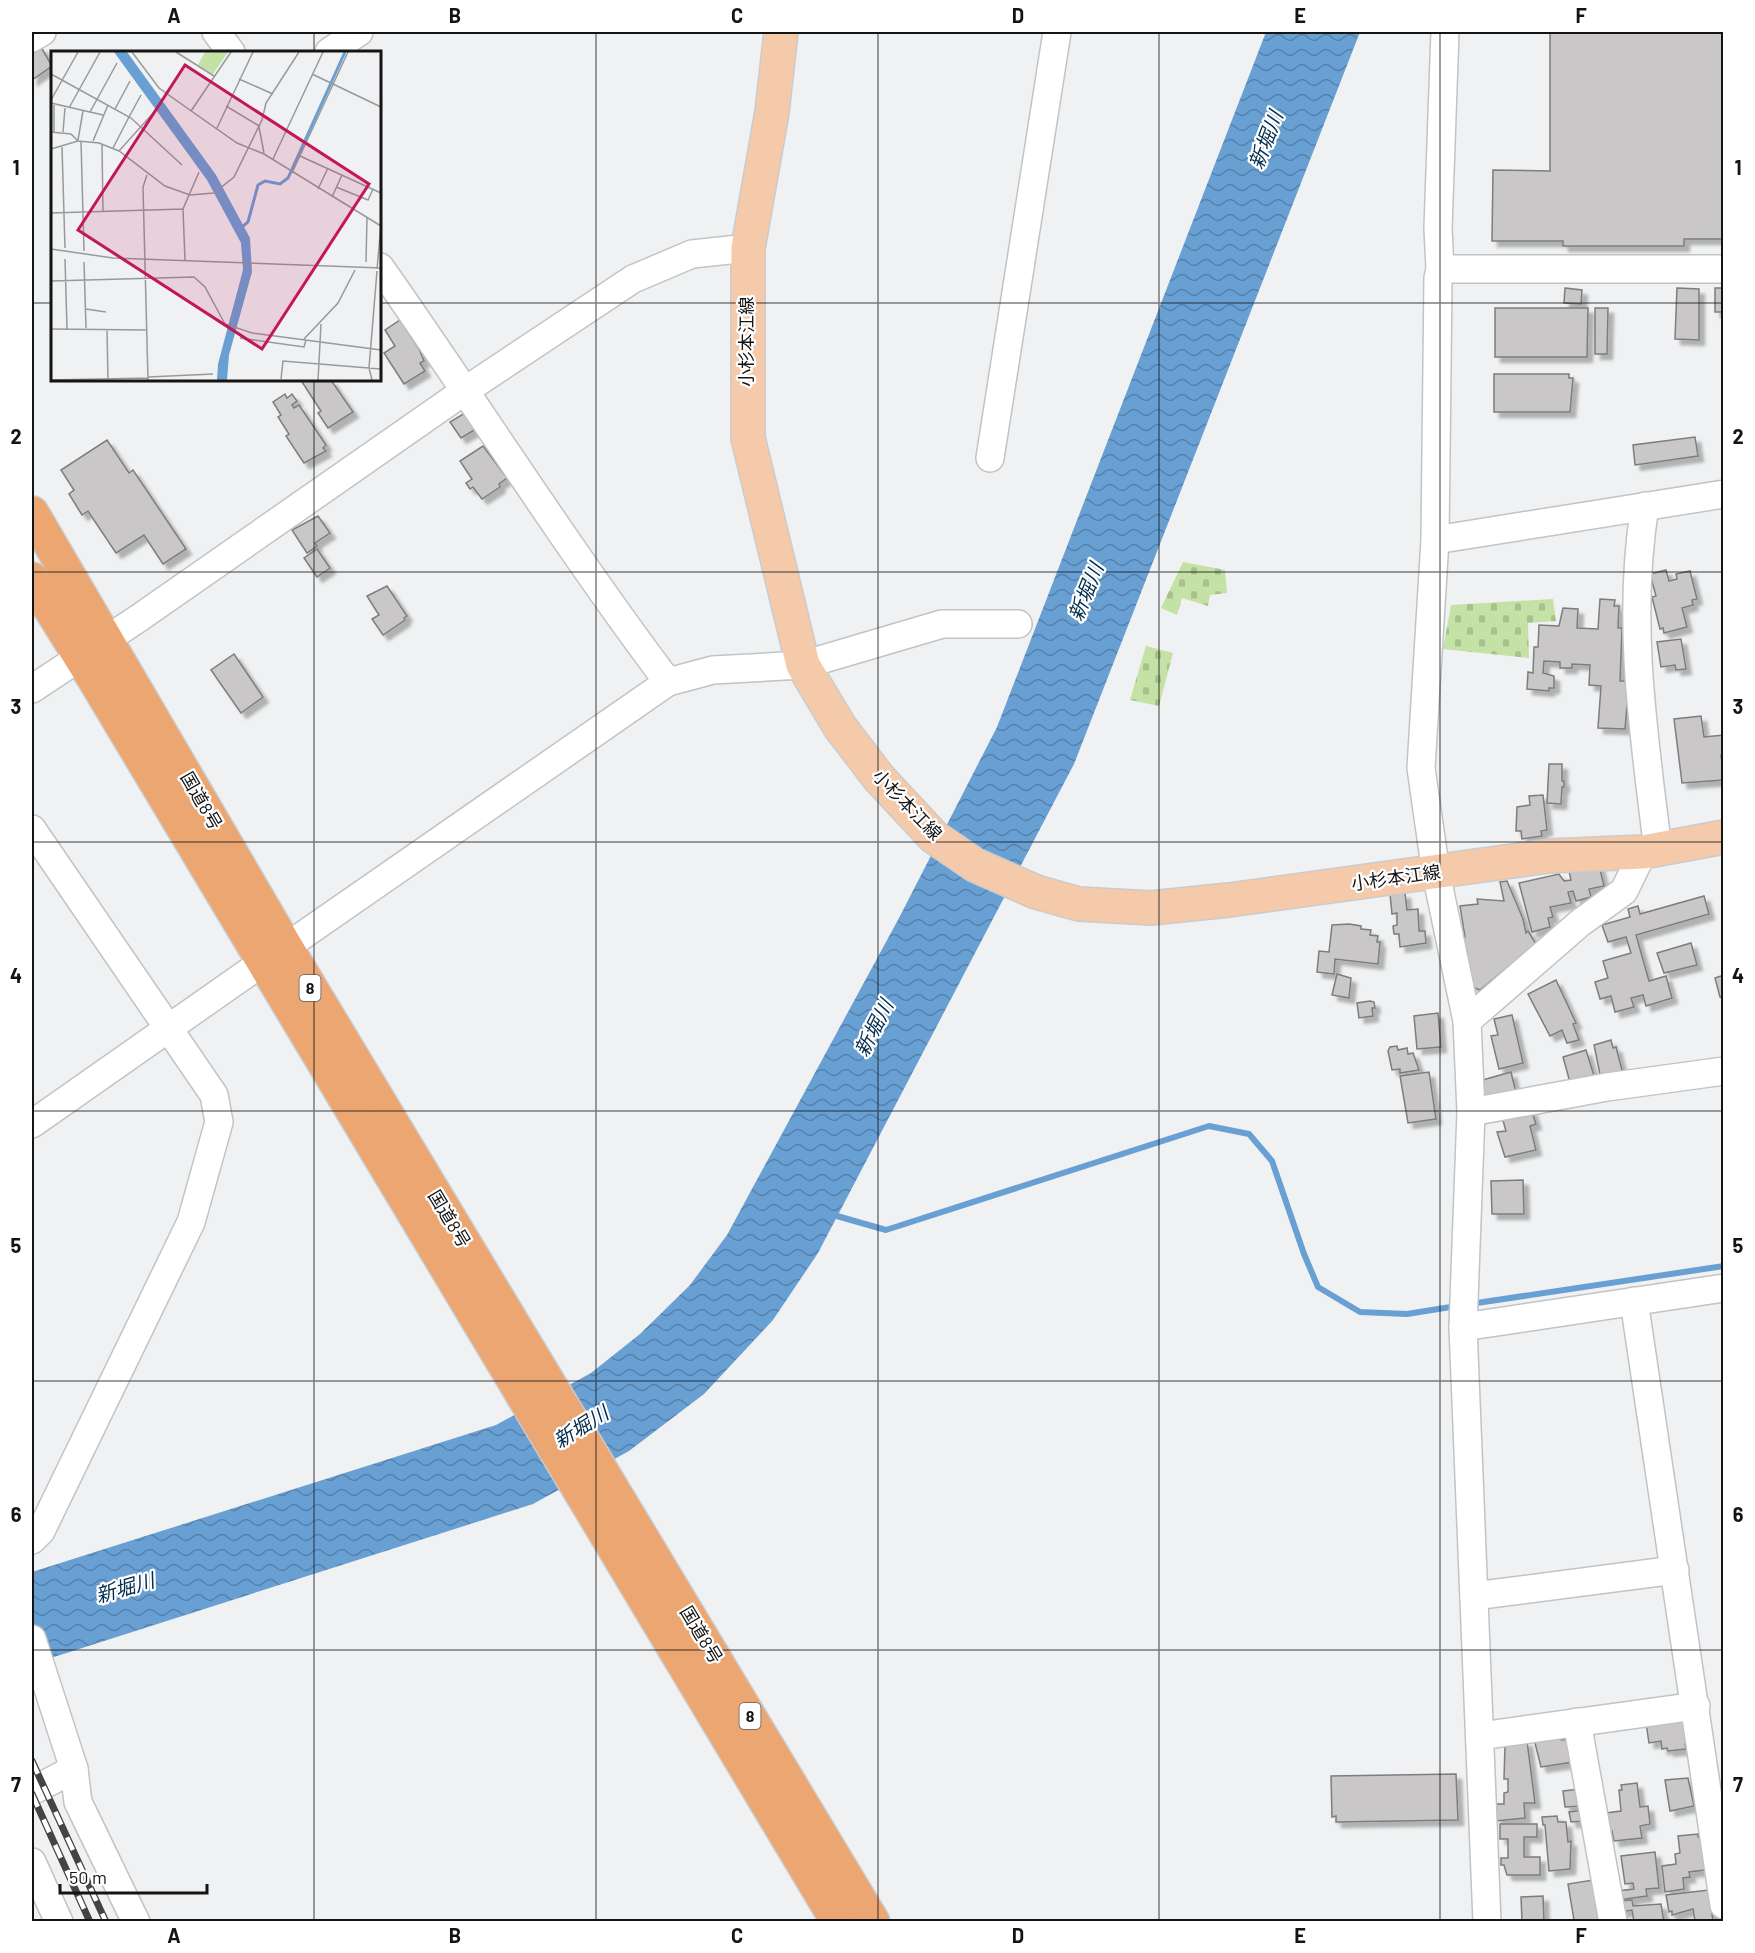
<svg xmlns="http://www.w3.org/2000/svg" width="1755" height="1953" viewBox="0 0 1755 1953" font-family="Barlow,'Noto Sans JP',sans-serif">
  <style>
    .cemetery { fill: url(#cemetery-stones) }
    .water { fill: url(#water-waves) }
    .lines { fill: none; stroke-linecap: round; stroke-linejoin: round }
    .stream { stroke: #69a0d4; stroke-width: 6 }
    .building { fill: #c9c7c7; stroke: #7e7d7d; stroke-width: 1.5; filter: url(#shadow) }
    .minor-casing { stroke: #c2c3c4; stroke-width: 30 }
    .major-casing { stroke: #cbcbcc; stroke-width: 36 }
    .highway-casing { stroke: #cbcbcc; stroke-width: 36 }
    .minor { stroke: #fff; stroke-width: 27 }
    .major { stroke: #f4caaa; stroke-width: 33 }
    .highway { stroke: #eca671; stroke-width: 33 }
    .rail-casing { stroke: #444445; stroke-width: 7 }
    .rail { stroke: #fff; stroke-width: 4.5; stroke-dasharray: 14; stroke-linecap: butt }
    .grid { fill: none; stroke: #141415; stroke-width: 1.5; stroke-opacity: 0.55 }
    .labels { text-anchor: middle; stroke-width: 4.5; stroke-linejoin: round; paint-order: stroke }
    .shield { fill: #fff; stroke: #5a5a5b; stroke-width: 1.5 }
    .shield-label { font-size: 16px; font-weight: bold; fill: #141415 }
    .street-label { font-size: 18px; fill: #141415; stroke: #fff }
    .water-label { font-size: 20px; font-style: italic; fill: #012c4d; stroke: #fff }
    .inset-river { fill: none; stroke: #69a0d4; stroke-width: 3 }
    .inset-road { fill: none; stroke: #98999a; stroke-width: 1.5 }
    .view { fill: #c2185b; fill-opacity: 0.15; stroke: #c2185b; stroke-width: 3 }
    .inset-edge { fill: none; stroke: #141415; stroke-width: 3 }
    .neatline { fill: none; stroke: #141415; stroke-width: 2 }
    .grid-label { font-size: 20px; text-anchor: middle; font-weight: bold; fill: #141415 }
  </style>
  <defs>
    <pattern id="cemetery-stones" width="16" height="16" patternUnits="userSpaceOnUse" patternTransform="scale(1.5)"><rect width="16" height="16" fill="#c4e2a5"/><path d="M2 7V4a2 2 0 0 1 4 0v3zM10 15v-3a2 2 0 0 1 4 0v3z" fill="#a8c18d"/></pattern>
    <pattern id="water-waves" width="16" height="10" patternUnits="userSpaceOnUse" patternTransform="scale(1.5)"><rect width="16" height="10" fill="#69a0d4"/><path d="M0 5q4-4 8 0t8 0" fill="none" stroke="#5581ab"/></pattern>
    <filter id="shadow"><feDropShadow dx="5.5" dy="5.5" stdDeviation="1.5" flood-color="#0004"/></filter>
  </defs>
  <rect width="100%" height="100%" fill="#f0f1f2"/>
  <g class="cemetery">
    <path d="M1183 562 1225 570 1227 593 1210 595 1208 606 1182 598 1177 615 1161 608Z"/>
    <path d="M1553 599 1556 621 1528 623 1529 658 1443 649 1451 605Z"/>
    <path d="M1146 646 1173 653 1159 706 1130 700Z"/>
  </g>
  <path class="water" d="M1266 32H1360L1074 764 818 1253 773 1320 704 1394 629 1451 533 1504 32 1664V1572L496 1425 591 1373 640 1334 690 1285 727 1235 899 918 997 727Z"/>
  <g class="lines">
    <g class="stream">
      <path d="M830 1214 886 1230 1209 1126 1249 1134 1272 1161 1304 1254 1318 1287 1360 1312 1407 1314 1457 1306"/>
      <path d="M1470 1304 1724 1266"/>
    </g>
  </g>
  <g class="building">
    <path d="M1550 32H1724V239H1684V246H1563V241H1492L1493 170 1550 171Z"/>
    <path d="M41 47 52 66 32 80V54Z"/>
    <path d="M1565 288 1582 290 1581 304 1564 303Z"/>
    <path d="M1677 288 1699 289V340L1675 339Z"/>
    <rect x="1715" y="288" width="9" height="24"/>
    <path d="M1495 308H1588L1587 357H1495Z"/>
    <path d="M1595 308H1608L1607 354H1595Z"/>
    <path d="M400 320 419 349 424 361 420 363 425 371 404 384 384 353 395 346 385 330Z"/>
    <path d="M1494 374H1569V378H1573L1570 412H1494Z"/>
    <path d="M306 380H331L353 412 328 428 318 413 321 411 302 382Z"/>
    <path d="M285 394 287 398 292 394 297 401 292 405 294 408 299 405 326 445 323 448 326 451 304 463 286 436 289 434 278 417 281 415 273 402Z"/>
    <path d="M465 413 476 429 461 438 450 422Z"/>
    <path d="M1695 437 1698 456 1635 465 1633 445Z"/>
    <path d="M107 440 129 473 133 470 186 549 163 564 144 535 116 553 88 511 82 515 69 494 74 490 61 470Z"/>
    <path d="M483 446 507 478 499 484 500 487 482 499 473 487 470 489 466 483 472 479 460 461Z"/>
    <path d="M318 516 330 533 315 543 317 546 307 553 292 530Z"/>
    <path d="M317 549 330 568 317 577 304 558Z"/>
    <path d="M1666 570 1669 581 1677 579 1676 574 1690 571 1697 599 1692 600 1693 605 1682 608 1687 627 1664 633 1663 628 1660 629 1652 597 1656 596 1650 574Z"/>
    <path d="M387 586 407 616 404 618 405 620 383 635 372 619 379 615 367 596Z"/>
    <path d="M1600 599 1615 600 1614 606H1619L1618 628H1622L1620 681H1629L1625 729 1598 728 1601 686 1589 685 1590 665 1572 664V668H1560V662L1544 661 1543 673 1554 676V688H1549V691L1527 689 1528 672 1533 673 1534 647H1538L1539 625 1559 626 1563 608 1578 609 1577 628 1598 629Z"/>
    <path d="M1681 639 1686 669 1676 670 1675 665 1661 667 1657 642Z"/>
    <path d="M234 654 263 697 241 713 211 670Z"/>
    <path d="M1701 716 1704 737 1724 735V755H1721L1724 780 1682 783 1674 719Z"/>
    <path d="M1549 764H1562V781H1564V787H1562L1561 804 1547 803Z"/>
    <path d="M1543 795 1547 830 1541 831 1542 836 1522 839 1521 831H1516L1517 807 1530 805 1529 796Z"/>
    <path d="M1599 865 1604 886 1589 889 1591 897 1576 901 1573 891 1568 892 1571 903 1550 907 1553 917 1548 918 1550 927 1532 932 1519 883 1559 874 1564 881 1571 880 1569 871Z"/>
    <path d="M1507 881 1523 919 1526 933 1528 931 1536 944 1480 990 1472 987 1466 947H1463L1462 936 1465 937 1460 906 1478 904 1477 899 1504 901 1500 882Z"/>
    <path d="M1405 893 1407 910 1418 909 1419 931H1425L1426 943 1400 947 1399 934H1394L1393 926 1397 925V913L1392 914 1390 894Z"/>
    <path d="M1704 896 1709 914 1636 935 1649 981 1666 976 1672 998 1646 1006 1643 995 1631 998 1634 1007 1615 1012 1611 996 1600 999 1595 982 1608 978 1603 961 1631 953 1626 937 1608 942 1602 925 1630 917 1628 909 1638 906 1640 914Z"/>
    <path d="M1349 924 1361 926V929L1371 930 1370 935 1378 936 1377 942H1380L1378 964 1335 959 1334 974 1317 972 1319 951 1329 952 1332 925Z"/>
    <path d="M1691 943 1697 965 1664 973 1657 953Z"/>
    <path d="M1337 974 1351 978 1349 998 1332 995Z"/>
    <path d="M1724 975V999L1720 997 1715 978Z"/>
    <path d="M1556 980 1576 1023 1573 1024 1579 1040 1567 1043 1562 1030 1550 1036 1528 994Z"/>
    <path d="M1370 1001 1374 1002 1375 1008H1372L1373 1016 1359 1018 1357 1003Z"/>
    <path d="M1438 1013 1441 1047 1417 1049 1414 1016Z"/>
    <path d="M1512 1015 1523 1063 1499 1069 1491 1036 1498 1035 1494 1019Z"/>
    <path d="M1611 1040 1613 1048 1616 1047 1623 1074 1601 1079 1594 1045Z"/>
    <path d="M1397 1046 1398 1050 1407 1048 1408 1054 1413 1053 1419 1070 1400 1073V1069L1392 1070 1388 1051 1390 1047Z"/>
    <path d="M1586 1050 1595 1079 1571 1086 1563 1057Z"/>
    <path d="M1429 1072 1436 1119 1408 1123 1400 1076Z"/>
    <path d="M1511 1072 1516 1093 1484 1101 1479 1081Z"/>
    <path d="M1531 1109 1536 1124 1530 1126 1536 1150 1505 1157 1497 1132 1506 1131 1502 1117Z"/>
    <path d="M1523 1180 1524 1214H1492L1491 1181Z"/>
    <path d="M1684 1718 1688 1743 1685 1744 1686 1749 1668 1751 1667 1748 1662 1749 1661 1741 1649 1743 1646 1723Z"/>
    <path d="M1560 1735 1561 1740 1570 1739 1573 1762 1541 1767 1534 1739Z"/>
    <path d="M1527 1741 1535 1803H1524L1525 1818 1496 1821 1495 1804H1504V1793L1508 1792V1779H1504L1505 1745Z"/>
    <path d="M1456 1774 1458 1820 1336 1822V1816L1332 1817 1331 1776Z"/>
    <path d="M1688 1778 1694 1806 1670 1811 1665 1780Z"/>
    <path d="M1637 1783 1640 1807 1648 1806 1650 1824 1640 1826 1642 1838 1614 1841 1612 1831 1609 1832 1606 1813 1621 1811 1619 1790H1622L1621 1785Z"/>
    <path d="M1580 1789 1582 1806 1565 1807 1563 1791Z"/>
    <path d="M1584 1810 1585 1821 1571 1822 1569 1812Z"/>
    <path d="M1557 1816 1558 1822H1566L1568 1842 1571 1841 1570 1869 1549 1871 1545 1825H1543L1542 1817Z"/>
    <path d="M1500 1824H1537V1837H1524V1857H1540V1875H1507L1504 1865H1501V1858H1508V1839H1500Z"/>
    <path d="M1698 1834V1837H1701L1705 1870 1689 1872 1690 1877 1683 1878 1684 1889 1665 1892 1662 1866 1676 1864 1675 1854 1680 1853 1678 1836Z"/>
    <path d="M1655 1852 1659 1888 1646 1889 1647 1896 1618 1900 1617 1891 1634 1889 1633 1883 1625 1884 1621 1856Z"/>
    <path d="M1593 1880 1601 1922H1569L1574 1920 1568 1884Z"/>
    <path d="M1709 1890 1713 1922H1690L1695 1921 1693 1909 1672 1915V1911L1669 1912 1666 1895Z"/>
    <path d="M1543 1896 1544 1922H1522L1521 1897Z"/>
    <path d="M1632 1900 1633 1906 1661 1904 1664 1922H1634L1632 1910 1621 1912 1619 1901Z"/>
  </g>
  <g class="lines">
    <defs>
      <g id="minor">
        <path d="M216 32 231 52"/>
        <path d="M1445 32 1438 228 1440 269 1438 278 1435 540 1421 768 1436 873 1467 1021 1471 1112 1463 1327 1487 1922"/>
        <path d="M32 38 42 32"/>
        <path d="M329 52 359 32"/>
        <path d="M380 267C477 405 567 548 668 682"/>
        <path d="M1440 269H1724"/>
        <path d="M990 458 1057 32"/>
        <path d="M1645 506C1626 621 1644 736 1658 850"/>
        <path d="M1435 540 1724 494"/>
        <path d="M32 689 139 618 466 390 633 279 692 254 748 248"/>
        <path d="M32 829 214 1095 219 1122 191 1222 41 1531 32 1540"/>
        <path d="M286 947 668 682 713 670 803 665 942 624H1018"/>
        <path d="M1467 1021 1580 923 1624 891 1643 852"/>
        <path d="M1471 1112 1607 1087 1724 1071"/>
        <path d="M32 1124 263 962"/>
        <path d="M1634 1301 1724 1905"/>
        <path d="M1463 1327 1724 1288"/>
        <path d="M1474 1596 1675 1570"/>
        <path d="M32 1639 74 1769 78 1802 136 1922"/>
        <path d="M1577 1722 1613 1922"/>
        <path d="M1480 1736 1696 1706"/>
        <path d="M32 1791 74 1769"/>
        <path d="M32 1862 59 1922"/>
      </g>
      <path id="major" d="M781 32 772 112 748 248V438L803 665 840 727 879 778 934 837 975 865 1036 892 1079 904 1151 908 1229 900 1549 856 1643 852 1724 837"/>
      <g id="highway">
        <path d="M32 513 286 947 873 1922"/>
        <path d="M32 579 96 682 838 1922"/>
      </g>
    </defs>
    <use href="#minor" class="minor-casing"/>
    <use href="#major" class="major-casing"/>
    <use href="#highway" class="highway-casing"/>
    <use href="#minor" class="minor"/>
    <use href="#major" class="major"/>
    <use href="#highway" class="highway"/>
    <defs>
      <g id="rail">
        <path d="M32 1761 106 1922"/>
        <path d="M32 1794 90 1922"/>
      </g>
    </defs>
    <use href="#rail" class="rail-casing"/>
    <use href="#rail" class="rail"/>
  </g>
  <path class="grid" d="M314 32V52M596 32V1922M878 32V1922M1159 32V1922M1440 32V1922M32 303H52M380 303H1724M314 380V1922M32 572H1724M32 842H1724M32 1111H1724M32 1381H1724M32 1650H1724"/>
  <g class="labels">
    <g class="shield">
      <rect x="299.5" y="975" width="21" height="26" rx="4.5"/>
      <rect x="739.5" y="1703" width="21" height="26" rx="4.5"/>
    </g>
    <g class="shield-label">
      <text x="310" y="994">8</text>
      <text x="750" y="1722">8</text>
    </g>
    <g class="street-label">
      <text transform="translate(747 342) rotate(-90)" y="6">小杉本江線</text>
      <text transform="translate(201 801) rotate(60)" y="6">国道8号</text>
      <text transform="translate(907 805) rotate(46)" y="6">小杉本江線</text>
      <text transform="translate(1396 878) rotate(-8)" y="6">小杉本江線</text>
      <text transform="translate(449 1219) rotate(59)" y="6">国道8号</text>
      <text transform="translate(701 1635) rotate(59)" y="6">国道8号</text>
    </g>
    <g class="water-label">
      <text transform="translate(1266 140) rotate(-69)" y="7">新堀川</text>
      <text transform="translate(1086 592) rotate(-68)" y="7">新堀川</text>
      <text transform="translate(874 1028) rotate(-63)" y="7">新堀川</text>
      <text transform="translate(581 1427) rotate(-32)" y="7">新堀川</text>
      <text transform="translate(125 1588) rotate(-16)" y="7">新堀川</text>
    </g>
  </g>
  <g transform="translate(51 51)">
    <rect width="330" height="330" fill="#f0f1f2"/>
    <path d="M154 1H177L162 23 147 14Z" fill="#c4e2a5"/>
    <path d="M63 1H76L165 124 199 187 201 221 178 304 176 329H166L167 313 192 219 190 192 156 129Z" fill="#69a0d4"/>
    <path class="inset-river" d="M191 176 197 171 207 134 214 130 229 133 237 127 294 1"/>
    <path class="inset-road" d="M81 1 108 37 136 57 186 92 213 103 330 175M125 1 163 25M0 23 80 67 131 114M261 23 330 56M188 28 222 43M0 49 27 1M0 52 52 64M175 55 208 75M18 57 49 1M64 58 79 30M140 60 180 1M39 61 66 12M78 66 90 44M208 76 213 102M166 77 202 1M0 81 20 83 27 90M3 81V54M12 81 14 57M27 89 32 60M30 90 33 200M42 90 57 54M51 94 52 160M11 96 14 197M62 97 78 66M0 98 27 90 48 92 68 100 114 135 139 144 163 142 183 126 211 69 215 52 248 1M68 100 104 60M249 105 330 142M222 108 272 1M241 122 297 1M96 124 92 136 97 329M285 136 317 149 322 138M267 138 277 117M281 146 291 124M0 162 132 158M0 198 62 207 330 217M14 208 16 278M134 209 132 158 148 121M33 211 35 277M315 211 316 167M326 218 330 174M0 230 143 226 154 236 174 273 201 282 330 299M35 258 55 261M0 278 96 279M56 278 57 329M189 287 253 296 255 289M253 288 287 252 304 219M97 326 162 323M230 328 232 310 330 318M0 329 97 327M267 329 270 273M321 329 318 317 326 220"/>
    <path class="view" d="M134 14 318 133 211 298 27 179Z"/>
    <rect width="330" height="330" class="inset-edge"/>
  </g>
  <rect width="1755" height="1953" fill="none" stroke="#ffffff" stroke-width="66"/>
  <path d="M60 1884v9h147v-9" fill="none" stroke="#141415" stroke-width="3"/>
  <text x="69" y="1884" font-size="18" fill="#141415" stroke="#ffffff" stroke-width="4.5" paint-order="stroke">50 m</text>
  <rect x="33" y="33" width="1689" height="1887" class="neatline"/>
  <g class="grid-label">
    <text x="174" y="23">A</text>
    <text x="455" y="23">B</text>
    <text x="737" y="23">C</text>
    <text x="1018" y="23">D</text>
    <text x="1300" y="23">E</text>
    <text x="1581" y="23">F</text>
    <text x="16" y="175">1</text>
    <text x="1738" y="175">1</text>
    <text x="16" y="444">2</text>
    <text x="1738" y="444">2</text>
    <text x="16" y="714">3</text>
    <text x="1738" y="714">3</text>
    <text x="16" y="983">4</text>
    <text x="1738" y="983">4</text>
    <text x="16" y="1253">5</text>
    <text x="1738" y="1253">5</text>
    <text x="16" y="1522">6</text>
    <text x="1738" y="1522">6</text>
    <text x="16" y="1792">7</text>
    <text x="1738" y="1792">7</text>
    <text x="174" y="1943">A</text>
    <text x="455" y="1943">B</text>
    <text x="737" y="1943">C</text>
    <text x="1018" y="1943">D</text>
    <text x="1300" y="1943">E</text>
    <text x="1581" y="1943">F</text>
  </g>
</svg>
